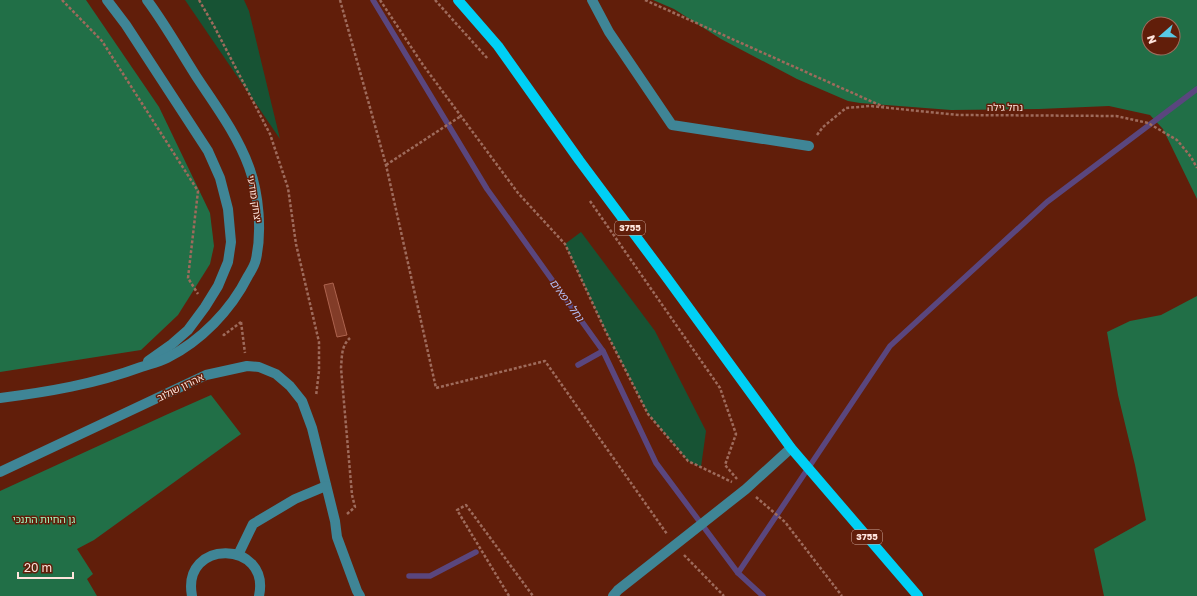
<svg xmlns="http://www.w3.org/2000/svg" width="1197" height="596" viewBox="0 0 1197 596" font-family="'Golos Text','Noto Sans Hebrew',sans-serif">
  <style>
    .green { fill: #175334 }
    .forest { fill: #216f47; fill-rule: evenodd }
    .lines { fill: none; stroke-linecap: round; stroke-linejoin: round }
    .stream { stroke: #5a467e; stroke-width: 5.5 }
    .building { fill: #823c28; stroke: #ad634e }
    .path { stroke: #9e6b5c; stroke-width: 2.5; stroke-dasharray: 3 2; stroke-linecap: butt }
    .minor { stroke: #3f8596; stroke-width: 10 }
    .major { stroke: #00d0f5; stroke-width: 10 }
    .labels { text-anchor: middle; stroke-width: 3; stroke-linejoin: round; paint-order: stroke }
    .shield { fill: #611e0a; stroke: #cfa99d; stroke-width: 1 }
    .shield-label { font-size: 9px; font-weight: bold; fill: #fee4dc }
    .street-label { font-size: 10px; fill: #fee4dc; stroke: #611e0a }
    .park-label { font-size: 10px; fill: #a0fcc4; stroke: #611e0a }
    .water-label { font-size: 11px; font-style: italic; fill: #b6c0f7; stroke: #611e0a }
  </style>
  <rect width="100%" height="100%" fill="#611e0a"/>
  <g class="green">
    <path d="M185 0H244L249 11 280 139Z"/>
    <path d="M581 232 655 331 706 431 701 467 688 461 648 414 606 332 565 244Z"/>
  </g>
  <g class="forest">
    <path d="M0 0H86L159 107 210 213 214 246 210 264 178 315 141 350 0 372Z"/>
    <path d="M653 0H1197V199L1163 129 1150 115 1109 106 1039 109 951 110 860 103 848 101 797 79 721 39 674 9ZM1149 24H1173V48H1149Z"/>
    <path d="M1197 296V596H1104L1094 549 1146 520 1135 465 1118 395 1107 332 1130 321 1161 315Z"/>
    <path d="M211 395 241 434 94 540 77 549 93 574 87 579 97 596H0V491L168 414Z"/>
  </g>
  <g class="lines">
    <g class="stream">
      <path d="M373 0 487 189 603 351 656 463 738 573 763 596"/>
      <path d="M578 365 603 351"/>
      <path d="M738 573 890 346 1047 202 1197 89"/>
      <path d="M409 576H430L476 552"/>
    </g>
  </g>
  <path class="building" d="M333 283 347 335 337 337 324 285Z"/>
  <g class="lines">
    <g class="path">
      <path d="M62 0 102 41 198 191 188 278 198 294"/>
      <path d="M199 0 214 26 270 134 288 188 296 244 319 342V371L316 396"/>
      <path d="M340 0 386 165 436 388 545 361 667 534"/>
      <path d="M380 0 423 65 518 193 565 244 606 332 648 414 688 461 732 482"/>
      <path d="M435 0 488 59"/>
      <path d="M645 0 884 107"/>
      <path d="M817 135 823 127 846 108 870 106 959 115 1116 116 1148 123 1177 140 1191 157 1197 168"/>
      <path d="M386 165 461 116"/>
      <path d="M590 201 720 388 736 434 725 465 737 479"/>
      <path d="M241 322 245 353"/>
      <path d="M223 334 224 335 241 322"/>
      <path d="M756 497 785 522 842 596"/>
      <path d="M347 514 355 507 352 495 341 368C342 357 341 346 350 338"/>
      <path d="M684 555 724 596"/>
      <path d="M509 596 457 510 466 505 533 596"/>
    </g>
    <g class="minor">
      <path d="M107 0 126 25 208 151 220 178 228 209 231 242 228 262 218 286 205 307 188 330 172 344 148 361"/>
      <path d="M592 0 609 32 672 125 809 146"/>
      <path d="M0 398C48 392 95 384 141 367 150 364 159 362 167 358 201 341 231 310 248 276 251 271 255 265 256 259 262 232 259 194 249 167 237 134 215 105 196 76 180 51 165 24 147 0"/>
      <path d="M0 472 206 375 247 366 259 367 276 374 290 386 302 401 312 428 335 521 337 537 357 591 360 596"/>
      <path d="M238 555 253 524 295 499 326 486"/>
      <path d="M192 596C181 538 271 540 259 596"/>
      <path d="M613 596 618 590 746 489 791 448"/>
    </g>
    <path class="major" d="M458 0 498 46 579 160 667 278 791 448 918 596"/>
  </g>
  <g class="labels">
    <g class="shield">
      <rect x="615" y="221" width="30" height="14" rx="3"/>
      <rect x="852" y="530" width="30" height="14" rx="3"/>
    </g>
    <g class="shield-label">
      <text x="630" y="231">3755</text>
      <text x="867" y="540">3755</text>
    </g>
    <g class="street-label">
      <text x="1005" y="111">נחל גילה</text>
      <text transform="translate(255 199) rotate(81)" y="4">יצחק מודעי</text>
      <text transform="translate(180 387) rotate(-26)" y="4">אהרון שולוב</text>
    </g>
    <g class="park-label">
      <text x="44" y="523">גן החיות התנכי</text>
    </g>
    <g class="water-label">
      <text transform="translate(567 300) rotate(54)" y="4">נחל רפאים</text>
    </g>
  </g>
  <g transform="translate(1161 36) rotate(250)"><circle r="19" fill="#611e0a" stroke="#a06d5e"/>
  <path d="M0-3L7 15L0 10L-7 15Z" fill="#58c8e4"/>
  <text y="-6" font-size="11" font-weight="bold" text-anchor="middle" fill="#fee4dc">N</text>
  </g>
  <path d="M18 572v6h55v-6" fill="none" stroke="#fee4dc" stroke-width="2"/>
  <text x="24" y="572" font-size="12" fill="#fee4dc" stroke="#611e0a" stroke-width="3" paint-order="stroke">20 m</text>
</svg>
